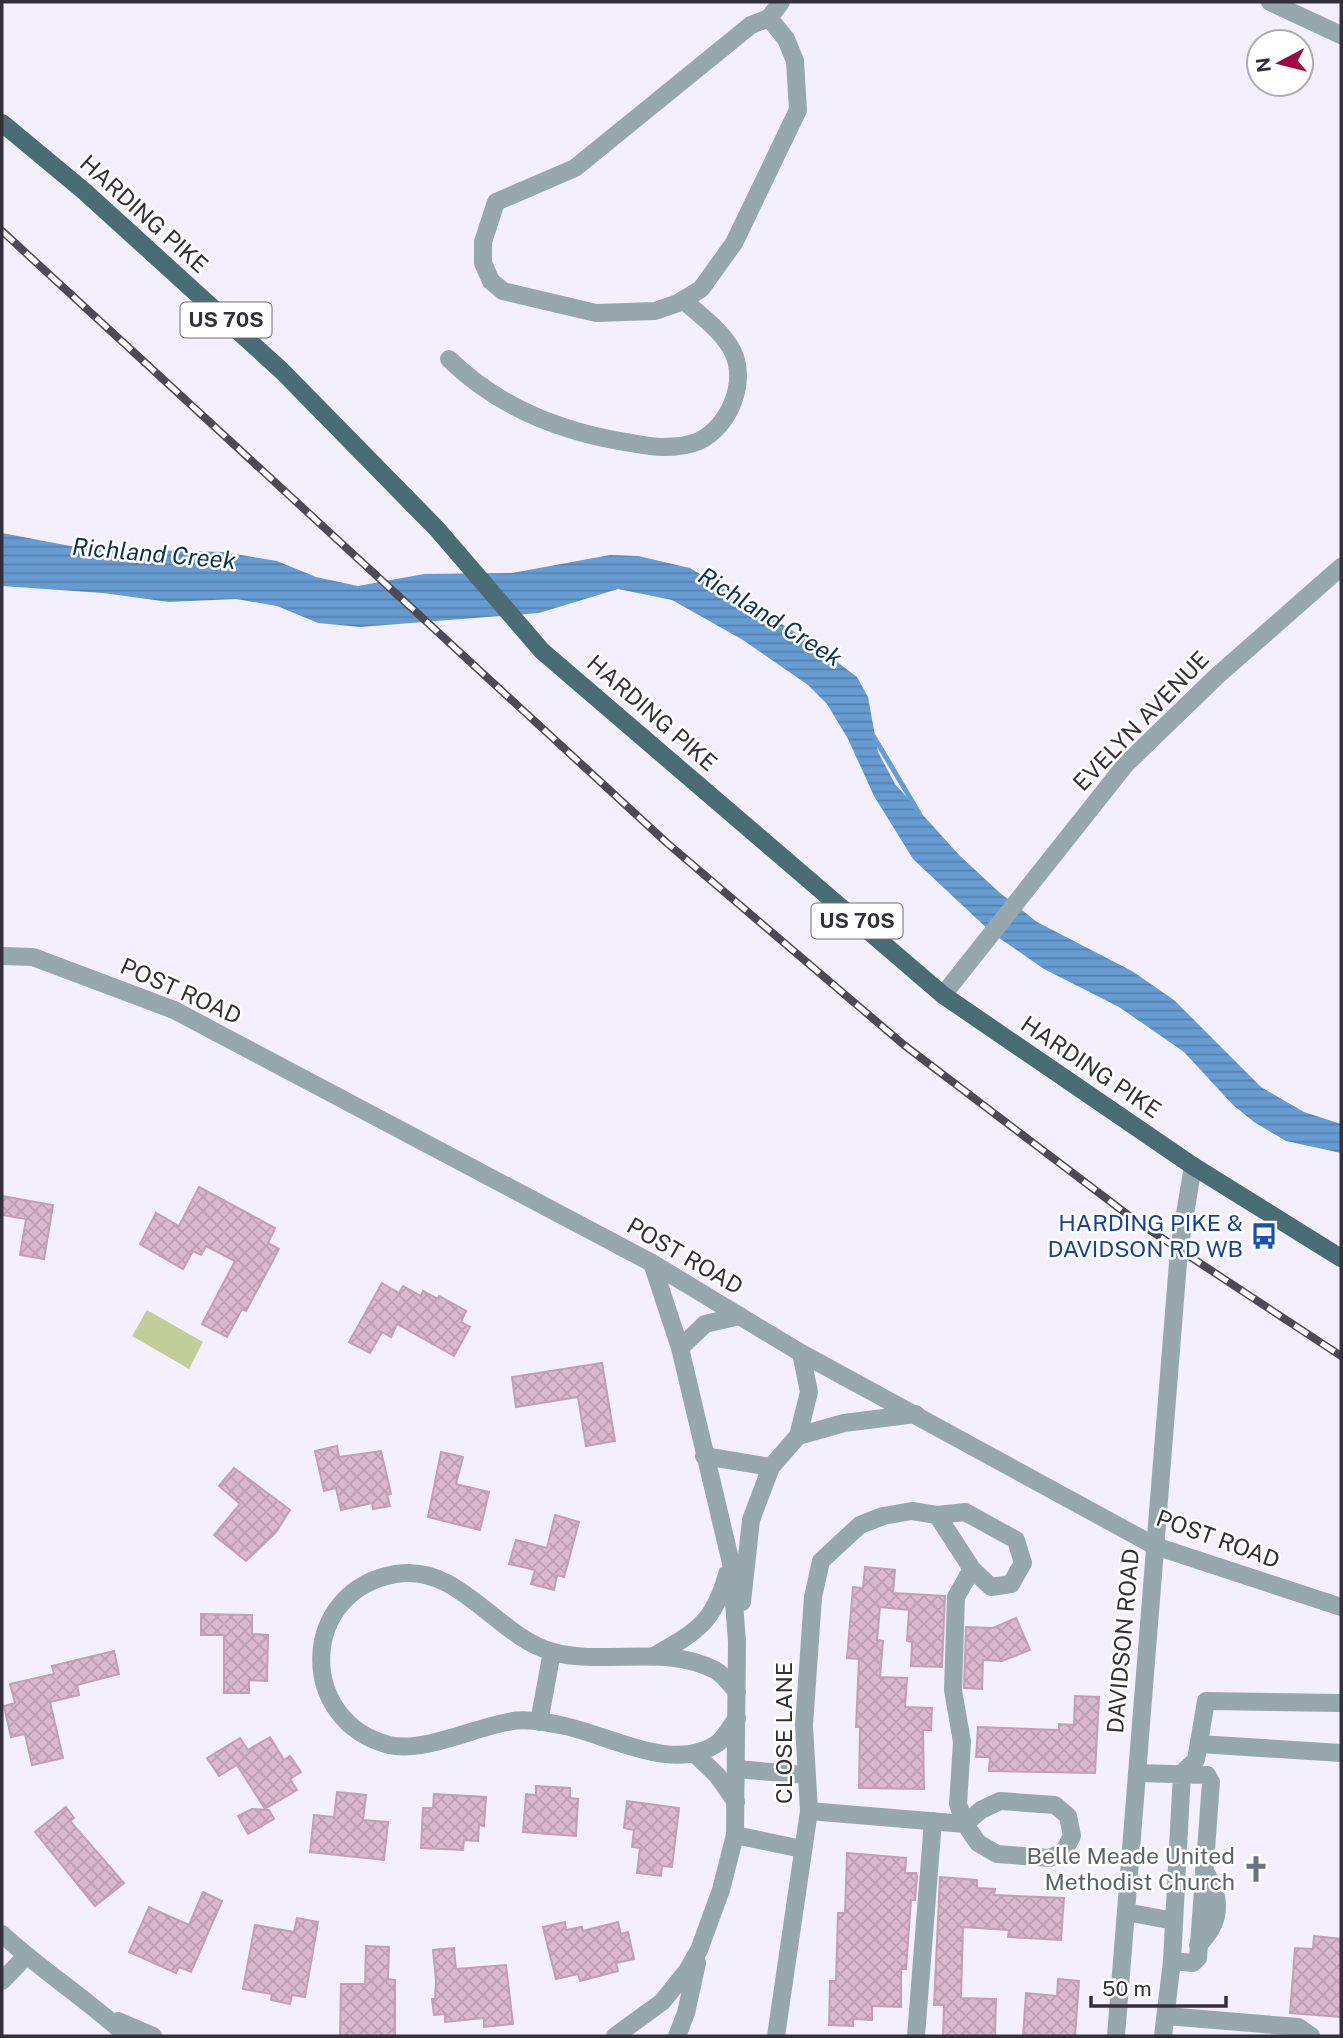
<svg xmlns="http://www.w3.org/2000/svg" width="1343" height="2038" viewBox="0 0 1343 2038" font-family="'Public Sans',sans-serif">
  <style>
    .pitch { fill: #c2cd98 }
    .water { fill: url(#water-rules) }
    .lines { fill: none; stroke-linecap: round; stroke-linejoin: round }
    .stream { stroke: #679cd3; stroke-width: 5 }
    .building { fill: url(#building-cross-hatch); stroke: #c2a0b4; stroke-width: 2 }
    .minor { stroke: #96a8ad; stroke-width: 18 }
    .major { stroke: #4a6c74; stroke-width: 18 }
    .rail-casing { stroke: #4e4956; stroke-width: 8 }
    .rail { stroke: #fff; stroke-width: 5; stroke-dasharray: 16; stroke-linecap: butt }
    .labels { text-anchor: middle; stroke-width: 5; stroke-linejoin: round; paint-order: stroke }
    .shield { fill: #fff; stroke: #716d76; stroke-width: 2 }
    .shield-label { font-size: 21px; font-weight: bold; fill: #342f3c }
    .street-label { font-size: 23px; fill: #342f3c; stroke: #fff }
    .transit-label { font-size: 23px; fill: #164399; stroke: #fff; text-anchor: end }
    .worship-label { font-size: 23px; fill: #5b616d; stroke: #fff; text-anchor: end }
    .water-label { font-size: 24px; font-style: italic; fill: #0b3256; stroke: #fff }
  </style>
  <defs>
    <pattern id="water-rules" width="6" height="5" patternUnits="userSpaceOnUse" patternTransform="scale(1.75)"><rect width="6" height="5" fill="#679cd3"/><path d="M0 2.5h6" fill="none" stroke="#5680ac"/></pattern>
    <pattern id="building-cross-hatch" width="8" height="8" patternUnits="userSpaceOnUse" patternTransform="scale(1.75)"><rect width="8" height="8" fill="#dbb8cd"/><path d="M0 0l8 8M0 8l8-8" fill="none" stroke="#bd9eb1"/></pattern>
  </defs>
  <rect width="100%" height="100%" fill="#f4effd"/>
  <path class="pitch" d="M147 1310 203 1342 189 1369 132 1336Z"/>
  <path class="water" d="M2 533 81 548 223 552 277 561 316 577 358 586 424 574 512 573 610 555 638 556 690 568 811 642 857 677 868 697 878 752 895 784 959 855 1000 893 1037 922 1132 971 1174 1000 1261 1087 1304 1112 1341 1124V1153L1286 1141 1254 1122 1233 1105 1184 1052 1119 1007 1044 969 992 933 913 859 874 796 848 739 827 704 808 685 743 640 672 600 618 589 539 613 360 627 318 623 277 606 236 599 169 602 103 593 2 586Z"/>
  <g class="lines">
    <path class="stream" d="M874 737 919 813"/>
  </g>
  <g class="building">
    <path d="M199 1187 275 1228 268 1243 279 1249 246 1311 242 1309 227 1337 202 1324 235 1261 206 1246 201 1255 193 1251 183 1269 140 1244 156 1213 179 1226Z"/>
    <path d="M2 1196 53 1205 44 1259 20 1255 26 1219 2 1215Z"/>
    <path d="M382 1283 399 1293 403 1286 421 1296 423 1291 438 1299 439 1296 466 1311 461 1322 470 1327 454 1356 397 1324 391 1337 382 1332 370 1353 349 1342Z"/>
    <path d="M602 1363 615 1441 586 1446 578 1397 516 1407 512 1377Z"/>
    <path d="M337 1446 339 1457 381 1451 391 1494 387 1495 390 1506 373 1509 372 1503 341 1510 336 1488 324 1491 315 1451Z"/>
    <path d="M441 1452 463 1457 456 1484 489 1492 480 1530 428 1517Z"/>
    <path d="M234 1468 290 1510 276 1532 246 1561 214 1535 240 1504 219 1486Z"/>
    <path d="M555 1515 579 1522 564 1577 557 1575 554 1590 531 1584 535 1570 509 1564 516 1540 547 1548Z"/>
    <path d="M865 1567 895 1570 893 1593 945 1596 942 1667 911 1666 912 1642 907 1641 909 1610 880 1607 877 1640 883 1641 880 1677 907 1678 905 1707 932 1708 931 1730H923L924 1789 859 1788 860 1727H856L859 1659 847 1658 853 1587 863 1588Z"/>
    <path d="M201 1614 252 1615V1634L268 1635 267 1681 249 1680V1693H224V1635H201Z"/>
    <path d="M1016 1618 1030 1650 1002 1661 983 1660 982 1689 964 1688 966 1627 993 1628Z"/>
    <path d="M114 1651 119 1674 77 1685 79 1695 50 1702 63 1758 32 1765 25 1734 11 1737 4 1706 15 1703 10 1684 54 1674 52 1666Z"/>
    <path d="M1075 1696 1099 1697 1095 1773 989 1771 990 1757H976L978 1727 1059 1730V1724L1074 1725Z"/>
    <path d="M270 1737 284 1760 290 1756 301 1772 290 1779 297 1790 265 1809 237 1765 219 1776 207 1758 240 1738 248 1750Z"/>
    <path d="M536 1786 570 1788V1798L578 1799 576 1836 523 1832 526 1794 536 1795Z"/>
    <path d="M337 1792 366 1795 363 1820 388 1822 384 1860 310 1852 314 1815 334 1817Z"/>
    <path d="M434 1794 486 1797 484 1826 479 1825 478 1841 464 1840 463 1850 421 1848 423 1808H433Z"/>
    <path d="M627 1801 679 1808 672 1867 662 1866 661 1876 637 1873 640 1848 632 1847 634 1830 624 1828Z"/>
    <path d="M66 1807 74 1818 70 1821 124 1883 95 1906 35 1832Z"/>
    <path d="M252 1809 269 1810 274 1819 248 1834 238 1816Z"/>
    <path d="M847 1853 906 1858 905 1873H916L917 1876 915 1900H911L906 1969H901V2007L872 2006V2020L853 2019V2026L829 2025 830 1981H836L838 1913H845Z"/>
    <path d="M940 1877 977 1880V1888L995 1889 994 1895 1064 1898 1061 1940 1008 1937 1009 1930 963 1927 961 1998 996 1999 995 2036H943L944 2005H934Z"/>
    <path d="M203 1892 222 1901 191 1972 179 1967 176 1973 129 1952 149 1907 189 1925Z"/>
    <path d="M297 1918 318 1922 305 1997 292 1995 290 2004 271 2000 272 1994 243 1989 255 1925 294 1932Z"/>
    <path d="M565 1922 566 1930 582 1927 583 1931 618 1922 621 1934 628 1932 634 1959 616 1963 618 1971 580 1981 578 1974 556 1979 543 1927Z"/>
    <path d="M1314 1936 1341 1939V2017L1290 2013 1295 1948 1313 1949Z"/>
    <path d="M366 1946 389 1947 388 1979 395 1980V2036H340L341 1984H365Z"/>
    <path d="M454 1948 456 1969 506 1965 513 2024 484 2027V2018L445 2022V2014L434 2015 432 1999H435L436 1981 433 1950Z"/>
    <path d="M1058 1979 1079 1981 1075 2036H1023L1026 1993 1057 1996Z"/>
  </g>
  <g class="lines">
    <g class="minor">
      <path d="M1270 2 1341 35"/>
      <path d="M769 18 786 39 795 61 798 110 734 243 701 289 678 303 655 311 596 313 503 291 491 281 483 263V242L496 202 575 168 751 25Z"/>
      <path d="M769 18 781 2"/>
      <path d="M449 359C498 407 558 431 625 442 637 444 650 447 662 447 674 447 688 446 699 441 730 426 748 381 732 350 721 330 699 314 683 300"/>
      <path d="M2 956 33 957 174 1010 652 1263 801 1353 1155 1546 1341 1607"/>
      <path d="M943 995 1126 764 1217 676 1341 567"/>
      <path d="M680 1348 705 1324 740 1316"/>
      <path d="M798 1436 844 1423 916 1414"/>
      <path d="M704 1456 771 1467"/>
      <path d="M965 1512 1016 1540 1023 1563 1011 1584 991 1587 972 1569 937 1515Z"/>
      <path d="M742 1602 751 1520 771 1467 798 1436 809 1392 801 1353"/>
      <path d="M654 1656C696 1632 714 1623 727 1574"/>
      <path d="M737 1718C731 1726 725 1737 718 1743 673 1775 606 1733 560 1725 544 1722 524 1718 508 1722 473 1728 423 1753 389 1745 296 1721 299 1590 396 1574 459 1563 497 1637 553 1652 605 1666 665 1644 715 1670 723 1674 731 1685 737 1692"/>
      <path d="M539 1722 552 1652"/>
      <path d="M1199 1744 1341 1753"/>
      <path d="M695 1754 717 1775 736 1802"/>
      <path d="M737 1769 806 1775"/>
      <path d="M1137 1773 1207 1775 1211 1782 1198 1958 1193 1963 1172 1961 1182 1773 1196 1760 1206 1701 1341 1703"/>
      <path d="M809 1811 965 1824 981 1810 1000 1801 1055 1805 1068 1816 1072 1836 1064 1851 1050 1858 997 1854 978 1843 965 1824 958 1804 962 1742 953 1690 956 1597 972 1569"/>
      <path d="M735 1835 802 1849"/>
      <path d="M1126 1912 1174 1921"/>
      <path d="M2 1934C42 1971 87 1999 127 2036"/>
      <path d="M1198 1945C1222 1922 1222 1897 1204 1870"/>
      <path d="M2 1981 26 1956"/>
      <path d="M1166 2016 1298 2027 1311 2036"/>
      <path d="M118 2021 153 2036"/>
      <path d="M615 2036 662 2002 687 1971 699 1950 721 1890 735 1835 737 1642 731 1563 680 1348 652 1263"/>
      <path d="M677 2036 686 2013 697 1963"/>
      <path d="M776 2036 809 1811 804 1725 813 1597 821 1561 860 1525 883 1516 912 1511 937 1515"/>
      <path d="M916 2036 933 1821"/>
      <path d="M1116 2036 1179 1250 1193 1166"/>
      <path d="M1163 2036 1172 1961"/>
    </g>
    <path class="major" d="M2 123 84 191 282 371 437 529 542 651 943 995 1193 1166 1341 1258"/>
    <defs>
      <path id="rail" d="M2 231 667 843 904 1045 1136 1221 1341 1356"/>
    </defs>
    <use href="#rail" class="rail-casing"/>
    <use href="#rail" class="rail"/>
  </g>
  <defs>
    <symbol id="bus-bare" viewBox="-9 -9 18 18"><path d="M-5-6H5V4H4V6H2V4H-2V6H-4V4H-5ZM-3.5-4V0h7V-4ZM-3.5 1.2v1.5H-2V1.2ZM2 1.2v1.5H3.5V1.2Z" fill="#1a4fb4" stroke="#fff" stroke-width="2.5" paint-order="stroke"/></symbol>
    <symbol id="church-bare" viewBox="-9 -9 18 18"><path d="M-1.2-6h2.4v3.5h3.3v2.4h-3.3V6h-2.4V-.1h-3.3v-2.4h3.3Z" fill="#6b7280" stroke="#fff" stroke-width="2.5" paint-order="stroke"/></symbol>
  </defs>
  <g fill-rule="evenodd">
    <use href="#bus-bare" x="1245" y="1217" width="38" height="38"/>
    <use href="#church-bare" x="1237" y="1850" width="38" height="38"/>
  </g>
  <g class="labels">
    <g class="shield">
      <rect x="180.5" y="302.5" width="91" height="35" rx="5"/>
      <rect x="811.5" y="903.5" width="91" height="35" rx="5"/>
    </g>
    <g class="shield-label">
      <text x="226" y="327">US 70S</text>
      <text x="857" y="928">US 70S</text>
    </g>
    <g class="street-label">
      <text transform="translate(144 214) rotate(42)" y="8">HARDING PIKE</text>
      <text transform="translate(652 713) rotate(41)" y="8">HARDING PIKE</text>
      <text transform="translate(1141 721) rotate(-46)" y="8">EVELYN AVENUE</text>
      <text transform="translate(181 991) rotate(24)" y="8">POST ROAD</text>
      <text transform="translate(1091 1067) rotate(34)" y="8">HARDING PIKE</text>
      <text transform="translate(685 1256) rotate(30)" y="8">POST ROAD</text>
      <text transform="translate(1218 1539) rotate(20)" y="8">POST ROAD</text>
      <text transform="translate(1123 1641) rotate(-85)" y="8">DAVIDSON ROAD</text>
      <text transform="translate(784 1733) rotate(-90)" y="8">CLOSE LANE</text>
    </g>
    <g class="transit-label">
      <text x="1243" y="1231">HARDING PIKE &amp;<tspan x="1243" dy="26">DAVIDSON RD WB</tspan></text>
    </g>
    <g class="worship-label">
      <text x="1235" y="1864">Belle Meade United<tspan x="1235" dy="26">Methodist Church</tspan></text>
    </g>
    <g class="water-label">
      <text transform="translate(154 554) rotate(5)" y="8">Richland Creek</text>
      <text transform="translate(770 617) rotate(32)" y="8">Richland Creek</text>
    </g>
  </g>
  <rect width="1343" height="2038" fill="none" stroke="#342f3c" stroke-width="7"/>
  <g transform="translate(1280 63) rotate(263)"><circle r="33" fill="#ffffff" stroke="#aeacb1" stroke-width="2"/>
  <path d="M0-5L12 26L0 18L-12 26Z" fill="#a10542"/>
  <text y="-10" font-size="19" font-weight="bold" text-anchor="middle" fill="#342f3c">N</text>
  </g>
  <path d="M1091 1996v10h135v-10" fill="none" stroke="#342f3c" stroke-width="3.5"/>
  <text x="1102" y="1996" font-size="21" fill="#342f3c" stroke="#ffffff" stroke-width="5" paint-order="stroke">50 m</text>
</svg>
